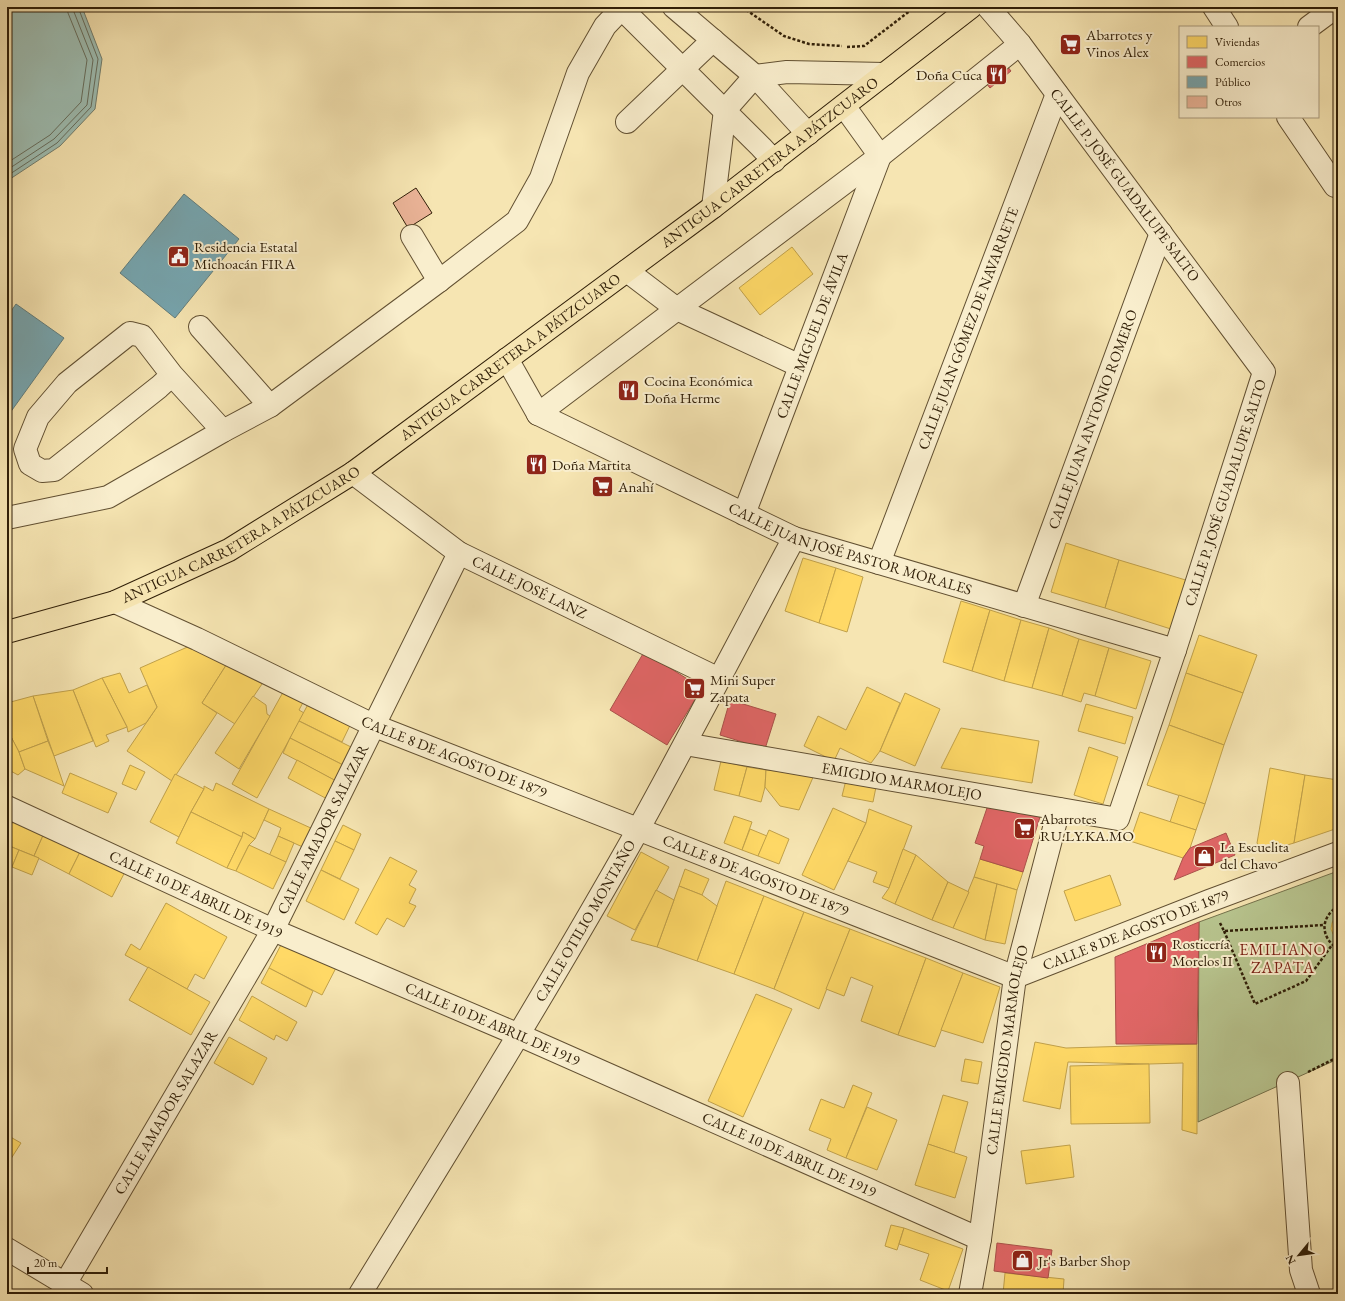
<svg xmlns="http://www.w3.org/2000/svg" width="1345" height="1301" viewBox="0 0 1345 1301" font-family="'EB Garamond',serif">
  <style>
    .green { fill: #b8c58f; stroke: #74724c }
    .water { fill: #9ebeb3; stroke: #727e6f }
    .homes { fill: #ffd966; stroke: #c1a14a }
    .shops { fill: #e06666; stroke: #ab514a }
    .public { fill: #76a5af; stroke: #617d7d }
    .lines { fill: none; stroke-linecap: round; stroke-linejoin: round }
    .shore { stroke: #676e5e; stroke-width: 1 }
    .building { fill: #ebb498; stroke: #301f08 }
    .minor-casing { stroke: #625032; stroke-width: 24 }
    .major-casing { stroke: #301f08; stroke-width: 24 }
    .path { stroke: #301f08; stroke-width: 2.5; stroke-dasharray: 3 2; stroke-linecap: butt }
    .minor { stroke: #f9eecd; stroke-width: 22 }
    .major { stroke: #f6e5b2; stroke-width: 22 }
    .labels { text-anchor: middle; stroke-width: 4; stroke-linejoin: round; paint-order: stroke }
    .poi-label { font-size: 15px; fill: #301f08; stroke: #f9eecd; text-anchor: start }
    .street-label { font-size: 15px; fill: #301f08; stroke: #f9eecd }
    .neighbourhood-label { font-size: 16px; letter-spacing: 1px; fill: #7a1f14; stroke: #f9eecd }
  </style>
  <rect width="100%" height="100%" fill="#f6e5b2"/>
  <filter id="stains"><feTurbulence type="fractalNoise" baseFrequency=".005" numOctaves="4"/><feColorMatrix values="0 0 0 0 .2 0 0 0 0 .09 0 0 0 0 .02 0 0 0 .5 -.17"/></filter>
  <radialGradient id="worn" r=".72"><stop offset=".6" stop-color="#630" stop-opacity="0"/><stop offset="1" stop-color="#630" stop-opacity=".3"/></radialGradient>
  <path class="green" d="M1338 871V1059L1198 1122 1199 922Z"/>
  <path class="water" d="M7 7H82L102 59 95 109 60 146 7 181Z"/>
  <g class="homes">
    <path d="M792 247 813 274 760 315 739 288Z"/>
    <path d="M1066 543 1119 560 1105 608 1051 592Z"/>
    <path d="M803 558 836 568 819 623 785 611Z"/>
    <path d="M1119 560 1189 581 1174 630 1105 608Z"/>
    <path d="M836 568 863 577 847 632 819 623Z"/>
    <path d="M961 601 990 610 972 671 943 662Z"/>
    <path d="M990 610 1021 620 1004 681 972 671Z"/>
    <path d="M1021 620 1049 628 1032 688 1004 681Z"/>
    <path d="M1049 628 1079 639 1062 696 1032 688Z"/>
    <path d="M1199 635 1257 655 1243 693 1186 673Z"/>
    <path d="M1079 639 1109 648 1095 696 1084 693 1081 702 1062 696Z"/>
    <path d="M201 641 230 659 202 703 217 713 172 781 127 751 157 707 140 668Z"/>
    <path d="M1109 648 1151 661 1136 709 1095 696Z"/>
    <path d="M230 659 264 681 235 724 202 703Z"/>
    <path d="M120 673 129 693 147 685 157 707 146 723 128 732 127 727 102 678Z"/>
    <path d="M1186 673 1243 693 1224 745 1169 725Z"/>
    <path d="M102 678 127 727 106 735 109 741 96 747 73 690Z"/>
    <path d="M287 685 307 695 299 710 304 713 257 798 232 784Z"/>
    <path d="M867 687 900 703 880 751 871 763 840 748 834 761 804 746 818 716 846 730Z"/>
    <path d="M73 690 93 741 54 756 33 696Z"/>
    <path d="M905 693 940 709 915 766 880 751Z"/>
    <path d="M33 696 48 741 19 752 7 729V703Z"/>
    <path d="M253 696 266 705 267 714 270 716 239 769 215 753Z"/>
    <path d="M312 697 354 717 342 742 299 721Z"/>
    <path d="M1086 704 1133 717 1125 744 1078 731Z"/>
    <path d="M299 721 355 749 347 767 290 738Z"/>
    <path d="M1169 725 1224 745 1205 804 1147 785Z"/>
    <path d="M961 728 1039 741 1032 783 941 768Z"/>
    <path d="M7 729 19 752 25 769 18 775 7 769Z"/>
    <path d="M290 738 347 767 338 782 283 753Z"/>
    <path d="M48 741 54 756 64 786 25 769 19 752Z"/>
    <path d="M1089 747 1118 757 1103 804 1074 795Z"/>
    <path d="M297 760 338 782 329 800 288 778Z"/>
    <path d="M721 761 747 767 739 796 714 790Z"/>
    <path d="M130 765 145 772 136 790 122 784Z"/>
    <path d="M747 767 766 770 765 787 761 802 739 796Z"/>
    <path d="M1270 768 1305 775 1294 843 1263 852 1257 843Z"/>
    <path d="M766 770 814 775 799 810 780 806 765 787Z"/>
    <path d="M70 773 117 793 108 813 62 793Z"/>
    <path d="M175 774 204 789 191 812 179 837 150 822Z"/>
    <path d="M1305 775 1338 780V828L1294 843Z"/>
    <path d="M846 780 876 787 873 802 842 796Z"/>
    <path d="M216 783 269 809 255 839 243 832 242 837 191 812 204 789V786L213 791Z"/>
    <path d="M1179 795 1205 804 1196 830 1170 822Z"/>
    <path d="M833 808 866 823 834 890 802 875Z"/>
    <path d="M269 809 313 829 305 848 278 836 281 828 264 820Z"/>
    <path d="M869 809 912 826 889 888 873 882 877 872 848 861 866 823Z"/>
    <path d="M191 812 242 837 227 868 176 843Z"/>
    <path d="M1140 812 1196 830 1190 848 1183 858 1130 841Z"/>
    <path d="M734 816 752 822 742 850 724 843Z"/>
    <path d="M15 817 45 831 34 856 7 845V834Z"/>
    <path d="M343 825 361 834 354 850 335 841Z"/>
    <path d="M750 829 767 836 758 856 742 850Z"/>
    <path d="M769 830 789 839 779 864 758 856Z"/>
    <path d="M45 831 83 846 69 874 34 856Z"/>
    <path d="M243 832 255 839 249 845 236 871 227 868 242 837Z"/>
    <path d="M278 836 294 843 286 862 269 856Z"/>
    <path d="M335 841 354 850 340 879 321 870Z"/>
    <path d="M7 845 19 850 12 867 7 865Z"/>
    <path d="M249 845 286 862 273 889 236 871Z"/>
    <path d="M83 846 127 868 112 897 69 874Z"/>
    <path d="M903 849 916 855 895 904 882 898 889 888Z"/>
    <path d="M19 850 39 858 32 875 12 867Z"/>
    <path d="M641 852 669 867 635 930 607 916Z"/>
    <path d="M916 855 948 882 932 920 895 904Z"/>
    <path d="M390 857 417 871 409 885 416 889 409 903 416 906 404 927 387 918 377 935 355 923Z"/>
    <path d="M980 859 1023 872 1017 890 974 877Z"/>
    <path d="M685 869 709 879 702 895 679 886Z"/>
    <path d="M321 870 359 889 344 920 306 901Z"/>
    <path d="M1110 875 1121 905 1075 921 1064 891Z"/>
    <path d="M974 877 997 884 985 940 953 928Z"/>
    <path d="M726 881 764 896 734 974 697 961Z"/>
    <path d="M948 882 969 892 953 928 932 920Z"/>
    <path d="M997 884 1017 890 1005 944 985 940Z"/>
    <path d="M679 886 702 895 717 906 697 961 657 947Z"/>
    <path d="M656 890 674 900 657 947 631 940Z"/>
    <path d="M764 896 804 912 774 989 734 974Z"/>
    <path d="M166 903 227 937 204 979 195 974 187 989 125 955 131 944 140 950Z"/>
    <path d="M804 912 850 929 819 1009 774 989Z"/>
    <path d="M1337 914H1338V941L1333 934 1331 929 1332 923Z"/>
    <path d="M850 929 926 958 898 1035 861 1021 873 986 851 977 844 996 826 989Z"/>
    <path d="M285 937 338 964 322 995 269 968Z"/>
    <path d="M926 958 963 973 935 1047 898 1035Z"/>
    <path d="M148 967 210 1002 191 1035 129 1000Z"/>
    <path d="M269 968 313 991 306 1007 261 983Z"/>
    <path d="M963 973 1000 987 983 1043 941 1030Z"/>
    <path d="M756 994 792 1009 743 1117 708 1101Z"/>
    <path d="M252 996 297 1022 287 1041 276 1035 274 1040 239 1020Z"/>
    <path d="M229 1037 267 1058 253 1085 214 1063Z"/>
    <path d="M1035 1042 1066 1048 1197 1044V1134L1182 1130 1183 1063 1149 1064 1068 1062 1060 1109 1023 1101Z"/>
    <path d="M965 1059 982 1062 978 1084 961 1081Z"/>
    <path d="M1149 1064 1150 1123 1071 1124 1070 1066Z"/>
    <path d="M853 1085 872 1093 846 1158 827 1150 831 1139 809 1130 821 1099 844 1108Z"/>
    <path d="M943 1095 968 1102 954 1153 928 1144Z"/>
    <path d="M867 1107 897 1120 877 1170 846 1158Z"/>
    <path d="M7 1135 21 1143 7 1165Z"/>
    <path d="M928 1144 967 1157 955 1198 915 1185Z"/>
    <path d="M1070 1145 1074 1177 1026 1184 1021 1151Z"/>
    <path d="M891 1225 904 1228 897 1250 885 1246Z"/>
    <path d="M904 1228 963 1249 948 1291 920 1280 929 1254 899 1244Z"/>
    <path d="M1005 1273 1064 1279 1063 1294H1003Z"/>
  </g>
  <g class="shops">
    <path d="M1003 61 1011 71 990 88 982 78Z"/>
    <path d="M644 652 702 688 667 745 610 710Z"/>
    <path d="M730 700 776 714 765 749 720 735Z"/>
    <path d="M988 805 1040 817 1023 872 980 859 984 846 975 843Z"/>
    <path d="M1226 833 1235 855 1174 880 1183 858 1190 848Z"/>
    <path d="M1199 922 1197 1044H1116L1115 957Z"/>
    <path d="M997 1243 1052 1250 1048 1278 994 1271Z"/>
  </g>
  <g class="public">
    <path d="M184 194 239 239 175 318 120 273Z"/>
    <path d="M16 304 64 338 7 417V317Z"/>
  </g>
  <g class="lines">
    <g class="shore">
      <path d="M7 163 50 135 81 102 87 60 68 13 67 7"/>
      <path d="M7 170 54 139 87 105 93 60 74 12 73 7"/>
      <path d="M7 176 57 143 91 107 98 59 78 7"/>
    </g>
  </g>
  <path class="building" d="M416 188 432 213 408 228 393 203Z"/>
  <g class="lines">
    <defs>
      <g id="minor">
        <path d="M620 7 761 147 774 161"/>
        <path d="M674 7 755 76 808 134"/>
        <path d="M1214 7 1227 27"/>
        <path d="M1309 27 1336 7"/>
        <path d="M1288 117 1335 186"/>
        <path d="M627 122 713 40"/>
        <path d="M713 207 725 110 755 76 787 72 885 74"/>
        <path d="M412 236 439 281"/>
        <path d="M627 271 677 309 800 366"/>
        <path d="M200 327 270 406"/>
        <path d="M507 359 538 414"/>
        <path d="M172 375 159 387 54 470 42 471 30 464 25 449 38 417 67 383 130 333 142 336 172 375 223 431"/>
        <path id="s1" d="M538 414 794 538 1175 650"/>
        <path d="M538 414 880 156 1020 44"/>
        <path id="s2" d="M353 473 459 553 719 679"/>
        <path id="s3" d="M744 514 880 156 844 106"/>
        <path d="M7 518 108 497 223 431 270 406 439 281 517 221 541 178 578 73 605 26 623 7"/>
        <path id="s4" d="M879 563 1057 94"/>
        <path id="s5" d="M115 602 197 639 375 726 1015 977 1209 901 1338 853"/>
        <path id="s6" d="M1024 606 1161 233"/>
        <path id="s7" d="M685 744 1118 819 1175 650 1264 372 1020 44 988 7"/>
        <path id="s8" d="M7 807 273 930 519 1035 980 1239"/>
        <path d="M1288 1083 1301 1270 1309 1294"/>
        <path d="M7 1249 82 1294"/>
        <path id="s9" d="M65 1284 273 930 459 553"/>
        <path id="s10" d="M360 1294C455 1140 550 986 639 828 692 732 742 635 794 538"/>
        <path id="s11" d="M970 1294 980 1239 1015 977 1059 809"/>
      </g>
      <g id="major">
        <path id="s12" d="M7 632 115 602 229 550 353 473 713 207 971 7"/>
      </g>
    </defs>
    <use href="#minor" class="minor-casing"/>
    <use href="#major" class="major-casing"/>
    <g class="path">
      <path d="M742 7 784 36 809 44 842 46"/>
      <path d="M847 47 864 46 915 7"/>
      <path d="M1338 906C1320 918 1320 937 1338 949"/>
      <path d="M1220 923 1224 931 1324 925"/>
      <path d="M1224 931 1255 1004 1306 981 1332 945"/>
      <path d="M1308 1072 1338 1057"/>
    </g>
    <use href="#minor" class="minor"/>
    <use href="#major" class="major"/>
  </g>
  <defs>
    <symbol id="supermarket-square" viewBox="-11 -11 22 22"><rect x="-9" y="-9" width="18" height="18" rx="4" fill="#8f2418" stroke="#f9eecd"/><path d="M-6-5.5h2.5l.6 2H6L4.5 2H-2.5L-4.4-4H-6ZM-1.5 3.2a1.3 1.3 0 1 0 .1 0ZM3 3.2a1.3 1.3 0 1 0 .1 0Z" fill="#fff"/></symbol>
    <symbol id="restaurant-square" viewBox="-11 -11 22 22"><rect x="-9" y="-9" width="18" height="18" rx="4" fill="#8f2418" stroke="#f9eecd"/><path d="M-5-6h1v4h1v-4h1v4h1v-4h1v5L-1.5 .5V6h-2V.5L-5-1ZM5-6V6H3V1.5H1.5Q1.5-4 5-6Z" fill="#fff"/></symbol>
    <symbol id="civic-square" viewBox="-11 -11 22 22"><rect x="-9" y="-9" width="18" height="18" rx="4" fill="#8f2418" stroke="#f9eecd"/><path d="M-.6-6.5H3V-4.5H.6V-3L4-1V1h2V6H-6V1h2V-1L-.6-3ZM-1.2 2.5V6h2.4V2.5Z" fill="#fff"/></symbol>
    <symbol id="shop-square" viewBox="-11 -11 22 22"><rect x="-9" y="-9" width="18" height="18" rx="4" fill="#8f2418" stroke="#f9eecd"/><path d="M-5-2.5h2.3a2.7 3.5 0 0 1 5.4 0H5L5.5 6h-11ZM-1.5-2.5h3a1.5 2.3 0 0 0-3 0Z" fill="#fff"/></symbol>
  </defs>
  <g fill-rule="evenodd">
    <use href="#supermarket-square" x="1058" y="32" width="25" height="25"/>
    <use href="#restaurant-square" x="984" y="62" width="25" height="25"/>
    <use href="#civic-square" x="166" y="244" width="25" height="25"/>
    <use href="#restaurant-square" x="616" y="378" width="25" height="25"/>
    <use href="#restaurant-square" x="524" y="452" width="25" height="25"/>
    <use href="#supermarket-square" x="590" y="474" width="25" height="25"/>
    <use href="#supermarket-square" x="682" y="676" width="25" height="25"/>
    <use href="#supermarket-square" x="1012" y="816" width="25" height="25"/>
    <use href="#shop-square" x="1192" y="844" width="25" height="25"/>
    <use href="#restaurant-square" x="1144" y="940" width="25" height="25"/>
    <use href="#shop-square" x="1010" y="1248" width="25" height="25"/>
  </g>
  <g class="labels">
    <g class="poi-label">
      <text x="1086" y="40">Abarrotes y<tspan x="1086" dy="17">Vinos Alex</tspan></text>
      <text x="982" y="80" text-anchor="end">Doña Cuca</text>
      <text x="194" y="252">Residencia Estatal<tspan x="194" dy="17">Michoacán FIRA</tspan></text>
      <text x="644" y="386">Cocina Económica<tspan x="644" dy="17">Doña Herme</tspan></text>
      <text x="552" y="470">Doña Martita</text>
      <text x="618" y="492">Anahí</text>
      <text x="710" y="685">Mini Super<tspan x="710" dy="17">Zapata</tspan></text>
      <text x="1040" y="824">Abarrotes<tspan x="1040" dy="17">RU.LY.KA.MO</tspan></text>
      <text x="1220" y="852">La Escuelita<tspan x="1220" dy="17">del Chavo</tspan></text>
      <text x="1172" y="949">Rosticería<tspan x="1172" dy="17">Morelos II</tspan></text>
      <text x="1038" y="1266">Jr's Barber Shop</text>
    </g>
    <g class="street-label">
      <text dy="5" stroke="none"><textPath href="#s12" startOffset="903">ANTIGUA CARRETERA A PÁTZCUARO</textPath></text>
      <text transform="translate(1125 185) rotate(53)" y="5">CALLE P. JOSÉ GUADALUPE SALTO</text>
      <text dy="5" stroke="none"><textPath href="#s4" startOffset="251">CALLE JUAN GÓMEZ DE NAVARRETE</textPath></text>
      <text dy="5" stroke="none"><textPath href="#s3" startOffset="191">CALLE MIGUEL DE ÁVILA</textPath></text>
      <text dy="5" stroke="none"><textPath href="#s12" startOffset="579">ANTIGUA CARRETERA A PÁTZCUARO</textPath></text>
      <text dy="5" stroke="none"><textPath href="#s6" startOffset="199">CALLE JUAN ANTONIO ROMERO</textPath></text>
      <text dy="5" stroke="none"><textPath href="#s7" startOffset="783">CALLE P. JOSÉ GUADALUPE SALTO</textPath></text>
      <text dy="5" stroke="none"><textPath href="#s12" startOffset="255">ANTIGUA CARRETERA A PÁTZCUARO</textPath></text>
      <text dy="5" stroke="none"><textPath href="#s1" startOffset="341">CALLE JUAN JOSÉ PASTOR MORALES</textPath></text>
      <text dy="5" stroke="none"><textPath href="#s2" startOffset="211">CALLE JOSÉ LANZ</textPath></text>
      <text dy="5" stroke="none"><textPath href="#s5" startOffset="373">CALLE 8 DE AGOSTO DE 1879</textPath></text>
      <text dy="5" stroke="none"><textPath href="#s7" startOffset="220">EMIGDIO MARMOLEJO</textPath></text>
      <text dy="5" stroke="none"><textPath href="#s9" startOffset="523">CALLE AMADOR SALAZAR</textPath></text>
      <text dy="5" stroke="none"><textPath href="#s5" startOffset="697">CALLE 8 DE AGOSTO DE 1879</textPath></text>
      <text dy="5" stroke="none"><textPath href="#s8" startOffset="208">CALLE 10 DE ABRIL DE 1919</textPath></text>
      <text dy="5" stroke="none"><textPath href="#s10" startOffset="436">CALLE OTILIO MONTAÑO</textPath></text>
      <text dy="5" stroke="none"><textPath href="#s5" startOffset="1105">CALLE 8 DE AGOSTO DE 1879</textPath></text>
      <text dy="5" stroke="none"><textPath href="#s8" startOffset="532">CALLE 10 DE ABRIL DE 1919</textPath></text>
      <text dy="5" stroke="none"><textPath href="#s11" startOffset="247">CALLE EMIGDIO MARMOLEJO</textPath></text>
      <text dy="5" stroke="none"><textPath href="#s9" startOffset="199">CALLE AMADOR SALAZAR</textPath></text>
      <text dy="5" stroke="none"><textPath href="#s8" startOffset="856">CALLE 10 DE ABRIL DE 1919</textPath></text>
    </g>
    <g class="neighbourhood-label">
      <text x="1283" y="955">EMILIANO<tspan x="1283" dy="18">ZAPATA</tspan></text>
    </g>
  </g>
  <rect width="1345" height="1301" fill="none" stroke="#f6e5b2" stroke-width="24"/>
  <rect x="8" y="8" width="1329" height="1285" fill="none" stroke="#301f08" stroke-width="2"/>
  <rect x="12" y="12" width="1321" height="1277" fill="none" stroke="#301f08"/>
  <rect x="1179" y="26" width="140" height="92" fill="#f9eecd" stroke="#a99b7e"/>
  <rect x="1187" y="36" width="20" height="12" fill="#ffd966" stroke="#a99b7e"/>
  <text x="1215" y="46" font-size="12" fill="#301f08">Viviendas</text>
  <rect x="1187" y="56" width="20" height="12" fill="#e06666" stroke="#a99b7e"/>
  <text x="1215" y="66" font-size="12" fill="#301f08">Comercios</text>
  <rect x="1187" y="76" width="20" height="12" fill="#76a5af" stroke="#a99b7e"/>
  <text x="1215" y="86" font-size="12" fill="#301f08">Público</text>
  <rect x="1187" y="96" width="20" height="12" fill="#ebb498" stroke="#a99b7e"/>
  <text x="1215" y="106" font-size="12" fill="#301f08">Otros</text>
  <g transform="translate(1299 1255) rotate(241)" stroke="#f9eecd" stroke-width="3" paint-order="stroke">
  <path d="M0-3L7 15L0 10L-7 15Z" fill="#301f08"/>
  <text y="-6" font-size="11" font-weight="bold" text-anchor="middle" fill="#301f08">N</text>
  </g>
  <path d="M28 1267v6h79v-6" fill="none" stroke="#301f08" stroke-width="2"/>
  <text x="34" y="1267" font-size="12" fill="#301f08" stroke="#f9eecd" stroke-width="3" paint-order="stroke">20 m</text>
  <rect width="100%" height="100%" filter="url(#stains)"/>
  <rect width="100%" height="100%" fill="url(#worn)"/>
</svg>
